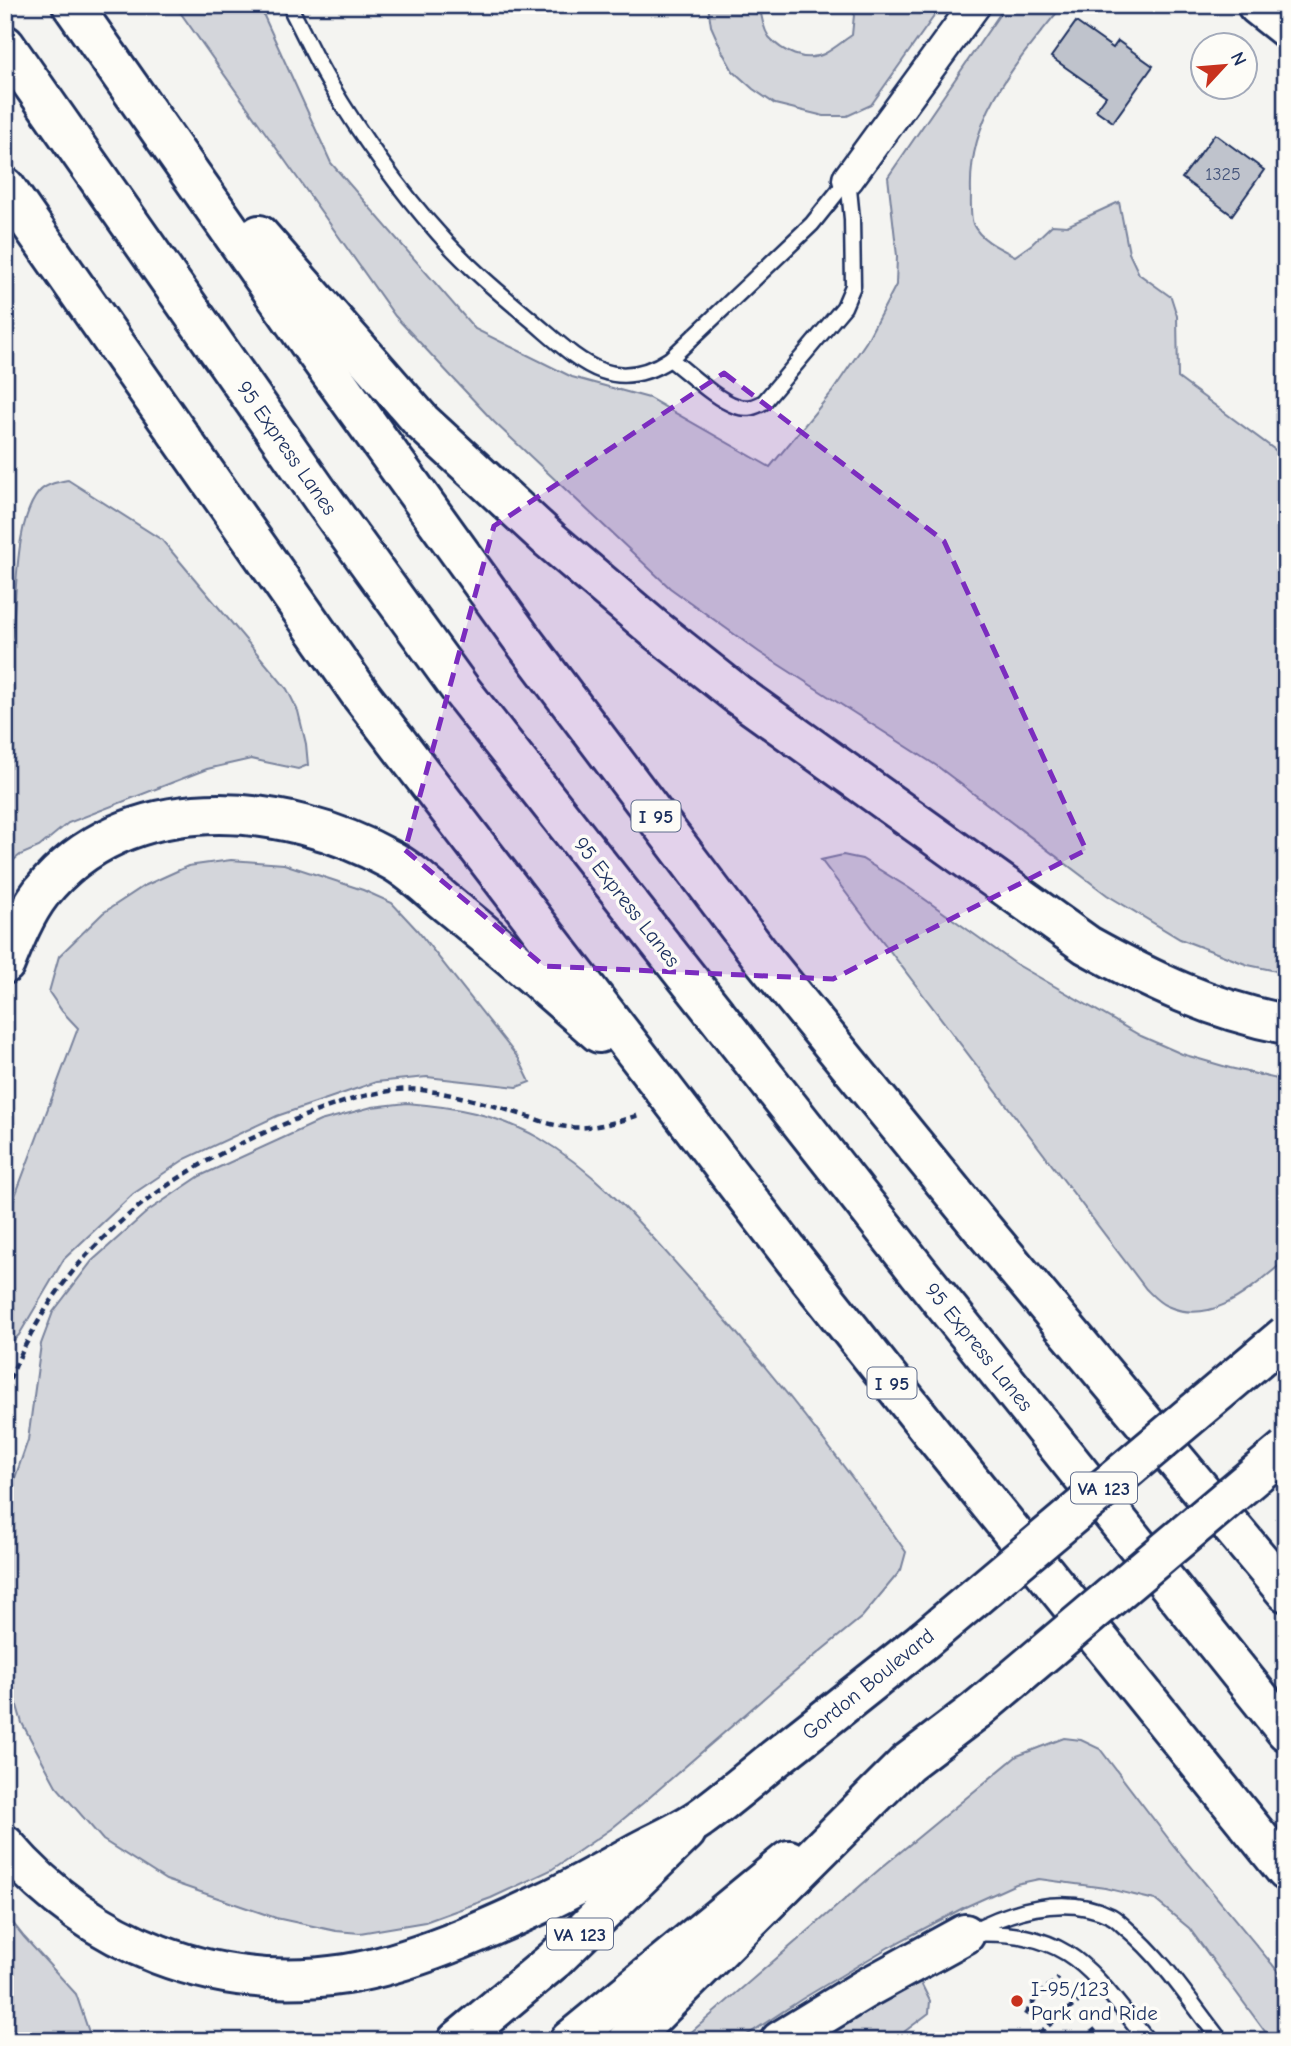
<svg xmlns="http://www.w3.org/2000/svg" width="1291" height="2046" viewBox="0 0 1291 2046" font-family="'Comic Neue',sans-serif">
  <style>
    .green { fill: #d4d6db; stroke: #78829c; stroke-width: 2 }
    .building { fill: #bfc3cc; stroke: #1b2f5e; stroke-width: 2 }
    .lines { fill: none; stroke-linecap: round; stroke-linejoin: round }
    .lane-casing { stroke: #1b2f5e; stroke-width: 19 }
    .street-casing { stroke: #1b2f5e; stroke-width: 35 }
    .secondary-casing { stroke: #1b2f5e; stroke-width: 44 }
    .primary-casing { stroke: #1b2f5e; stroke-width: 44 }
    .highway-casing { stroke: #1b2f5e; stroke-width: 44 }
    .path { stroke: #1b2f5e; stroke-width: 4.5; stroke-dasharray: 7 5; stroke-linecap: butt }
    .lane { stroke: #fdfcf7; stroke-width: 14 }
    .street { stroke: #fdfcf7; stroke-width: 30 }
    .secondary { stroke: #fdfcf7; stroke-width: 38 }
    .primary { stroke: #fdfcf7; stroke-width: 38 }
    .highway { stroke: #fdfcf7; stroke-width: 38 }
    .highway-bridge-casing { stroke: #1b2f5e; stroke-width: 44; stroke-linecap: butt }
    .highway-bridge { stroke: #fdfcf7; stroke-width: 38 }
    .marked { fill: #7b2cbf; fill-opacity: 0.2; stroke: #7b2cbf; stroke-width: 5; stroke-dasharray: 14 9; stroke-linejoin: round }
    .poi-dot { fill: #c8321e; stroke: #fdfcf7; stroke-width: 2.5 }
    .labels { text-anchor: middle; stroke-width: 7; stroke-linejoin: round; paint-order: stroke }
    .number-label { font-size: 18px; fill: #44547a }
    .shield { fill: #fdfcf7; stroke: #5f6c8c; stroke-width: 2 }
    .shield-label { font-size: 19px; font-weight: bold; fill: #1b2f5e }
    .street-label { font-size: 21px; fill: #1b2f5e; stroke: #fdfcf7 }
    .poi-label { font-size: 21px; fill: #1b2f5e; stroke: #fdfcf7; text-anchor: start }
  </style>
  <rect width="100%" height="100%" fill="#f4f4f1"/>
  <filter id="ink" filterUnits="userSpaceOnUse"><feTurbulence type="fractalNoise" baseFrequency=".0143" numOctaves="2"/><feDisplacementMap in="SourceGraphic" scale="14" xChannelSelector="R" yChannelSelector="G"/><feConvolveMatrix kernelMatrix="1 2 1 2 8 2 1 2 1" color-interpolation-filters="sRGB"/></filter>
  <g filter="url(#ink)">
    <g class="green">
      <path d="M175 5H259L331 163 475 329 572 377 649 398 770 467 832 392 866 342 896 285 897 256 888 177 1006 5H1063C1018 61 968 115 971 192 971 201 970 216 973 224 980 240 1001 249 1015 256L1032 244 1052 225 1067 226 1119 202 1129 253 1139 274 1171 297 1177 316 1178 378 1286 458V973L1248 965 1180 939 1107 895 937 766 759 652 670 588 494 422 395 316Z"/>
      <path d="M708 5H760C761 16 763 28 769 37 782 52 805 63 824 54 834 49 843 41 852 35L855 5H942L871 105 847 116H824L775 104 753 89 733 71 723 53 711 26Z"/>
      <path d="M68 480 162 540 204 590 287 689 298 711 306 744 308 765 298 769 251 759 207 769 68 823 39 847 20 855 5 867V668C7 658 10 647 12 636 17 599 14 521 39 492 46 484 58 482 68 480Z"/>
      <path d="M843 855 862 859 909 888 1016 964 1141 1036 1182 1054 1230 1068 1286 1081V1260C1252 1287 1214 1327 1167 1306 1159 1303 1152 1295 1146 1289L821 860Z"/>
      <path d="M231 860 284 864 363 890 392 903 417 930 519 1059 530 1082 517 1087 427 1077 376 1082 277 1116 185 1159 133 1194 64 1259 19 1335 5 1349V1223L78 1028 62 1011 49 992 59 956 103 913 144 886 188 866Z"/>
      <path d="M407 1103C455 1107 496 1114 539 1138 599 1173 643 1227 689 1278 767 1366 839 1456 906 1552L901 1570 862 1617 779 1685 643 1803 611 1829 551 1870 491 1898 425 1922 360 1933 336 1931 276 1918 166 1880 103 1840 56 1786 22 1723 5 1664V1507L28 1440 41 1344 53 1312 92 1261 148 1211 200 1176 320 1121 372 1107Z"/>
      <path d="M1064 1738 1081 1740 1100 1749 1174 1846 1286 1981V2041H1272L1189 1928 1155 1900 1105 1888 1039 1879 1016 1884 963 1908 889 1947 802 1999 738 2041H681L881 1868 1017 1756Z"/>
      <path d="M5 1913 24 1937 76 1994 92 2041H5Z"/>
      <path d="M918 1977 930 2001 929 2013 892 2041H815Z"/>
    </g>
    <g class="building">
      <path d="M1076 22 1113 48 1118 41 1153 66 1113 122 1096 110 1106 96 1051 57Z"/>
      <path d="M1215 134 1264 170 1232 215 1182 178Z"/>
    </g>
    <g class="lines">
      <defs>
        <g id="lane">
          <path d="M293 13C305 36 316 61 330 84 359 133 400 191 439 234 466 265 497 291 528 317 574 355 609 399 670 359L812 224 848 179"/>
          <path d="M670 359C689 373 715 399 736 406 747 410 755 407 764 402L844 307 853 286 852 219 848 179"/>
          <path d="M966 1934C1009 1911 1063 1893 1111 1916 1117 1919 1122 1925 1127 1929 1164 1960 1191 2003 1221 2041"/>
          <path d="M970 1934C1071 1929 1090 1970 1148 2041"/>
        </g>
        <path id="street" d="M848 179 975 5"/>
        <path id="secondary" d="M1257 5 1286 28"/>
        <g id="primary">
          <path d="M457 2041 554 1960 686 1832"/>
          <path d="M569 2041 789 1860"/>
        </g>
        <g id="highway">
          <path d="M72 5 314 350 522 639 763 959 982 1228 1286 1592"/>
          <path d="M5 45 322 498 461 690 920 1274 1286 1731"/>
          <path d="M5 187 361 695 795 1260 933 1434 1286 1871"/>
          <path d="M259 235 422 422 550 540 656 630 738 695 1087 945C1150 980 1214 1011 1286 1024"/>
          <path d="M5 964C15 939 25 914 41 893 126 787 283 800 391 860 412 871 431 891 450 906 501 947 550 990 599 1033"/>
          <path d="M5 1845C91 1945 215 1994 346 1974 410 1964 486 1930 545 1902 577 1887 607 1869 638 1852 658 1841 680 1832 699 1819 724 1801 749 1780 773 1760 823 1721 873 1681 923 1641"/>
          <path d="M628 2041 907 1763 978 1709"/>
          <path d="M780 2041 863 1990 965 1934"/>
        </g>
      </defs>
      <use href="#lane" class="lane-casing"/>
      <use href="#street" class="street-casing"/>
      <use href="#secondary" class="secondary-casing"/>
      <use href="#primary" class="primary-casing"/>
      <use href="#highway" class="highway-casing"/>
      <g class="path">
        <path d="M5 1391C60 1248 161 1173 299 1118 336 1104 382 1086 422 1090 455 1094 489 1104 520 1114 534 1118 547 1124 561 1126 587 1131 615 1123 639 1115"/>
        <path d="M1025 2015 1038 1995 1059 1978"/>
        <path d="M1039 2033 1078 2002"/>
        <path d="M1081 2041 1097 2028"/>
      </g>
      <use href="#lane" class="lane"/>
      <use href="#street" class="street"/>
      <use href="#secondary" class="secondary"/>
      <use href="#primary" class="primary"/>
      <use href="#highway" class="highway"/>
      <defs>
        <g id="highway-bridge">
          <path d="M923 1641 1286 1335"/>
          <path d="M978 1709 1286 1449"/>
        </g>
      </defs>
      <use href="#highway-bridge" class="highway-bridge-casing"/>
      <use href="#highway-bridge" class="highway-bridge"/>
    </g>
  </g>
  <path class="marked" d="M724 373 944 541 1086 850 833 979 544 966 405 850 494 526Z"/>
  <circle class="poi-dot" cx="1017" cy="2001" r="7"/>
  <g class="labels">
    <g class="number-label">
      <text x="1223" y="180">1325</text>
    </g>
    <g class="shield">
      <rect x="631.5" y="800.5" width="49" height="31" rx="5"/>
      <rect x="867.5" y="1367.5" width="49" height="31" rx="5"/>
      <rect x="1071" y="1472.5" width="66" height="31" rx="5"/>
      <rect x="547" y="1918.5" width="66" height="31" rx="5"/>
    </g>
    <g class="shield-label">
      <text x="656" y="823">I 95</text>
      <text x="892" y="1390">I 95</text>
      <text x="1104" y="1495">VA 123</text>
      <text x="580" y="1941">VA 123</text>
    </g>
    <g class="street-label">
      <text transform="translate(287 448) rotate(55)" y="7">95 Express Lanes</text>
      <text transform="translate(627 902) rotate(52)" y="7">95 Express Lanes</text>
      <text transform="translate(979 1347) rotate(51)" y="7">95 Express Lanes</text>
      <text transform="translate(868 1684) rotate(-39)" y="7">Gordon Boulevard</text>
    </g>
    <g class="poi-label">
      <text x="1031" y="1996">I-95/123<tspan x="1031" dy="24">Park and Ride</tspan></text>
    </g>
  </g>
  <rect width="1291" height="2046" fill="none" stroke="#fdfcf7" stroke-width="28"/>
  <rect x="14" y="14" width="1263" height="2018" fill="none" stroke="#1b2f5e" stroke-width="2.5" filter="url(#ink)"/>
  <g transform="translate(1224 66) rotate(64)"><circle r="33" fill="#fdfcf7" stroke="#a3aaba" stroke-width="2"/>
  <path d="M0-5L12 26L0 18L-12 26Z" fill="#c8321e"/>
  <text y="-10" font-size="19" font-weight="bold" text-anchor="middle" fill="#1b2f5e">N</text>
  </g>
</svg>
